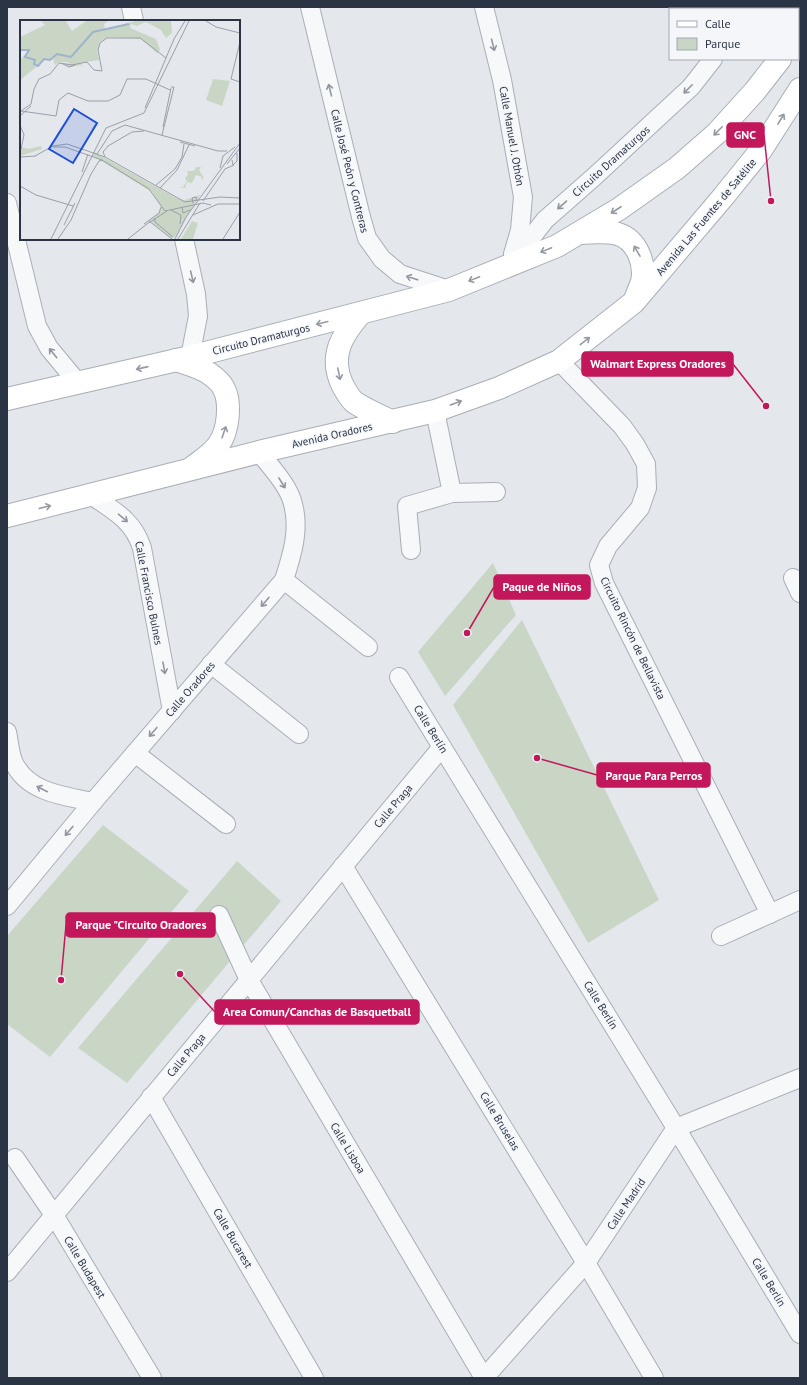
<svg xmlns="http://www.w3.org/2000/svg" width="807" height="1385" viewBox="0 0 807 1385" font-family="'PT Sans',sans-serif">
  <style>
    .green { fill: #c9d6c5 }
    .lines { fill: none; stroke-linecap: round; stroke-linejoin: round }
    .minor-casing { stroke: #a9aeb7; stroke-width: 20 }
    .secondary-casing { stroke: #a9aeb7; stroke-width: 24 }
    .minor { stroke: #f7f8fa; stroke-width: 18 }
    .secondary { stroke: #fff; stroke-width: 22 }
    .oneway { stroke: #9196a0 }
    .oneway2 { stroke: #959aa2 }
    .labels { text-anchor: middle; stroke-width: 3; stroke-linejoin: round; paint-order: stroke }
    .street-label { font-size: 11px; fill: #2b3445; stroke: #f4f6f9 }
    .inset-river { fill: none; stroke: #9fb4cc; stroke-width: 2 }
    .inset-road { fill: none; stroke: #9a9fa9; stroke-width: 1 }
    .view { fill: #1d4ed8; fill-opacity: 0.15; stroke: #1d4ed8; stroke-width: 2 }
    .inset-edge { fill: none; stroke: #2b3445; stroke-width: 2 }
    .leader { fill: none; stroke: #c2185b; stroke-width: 1.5 }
    .callout-dot { fill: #c2185b; stroke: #f4f6f9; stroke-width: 1.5 }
    .callout { fill: #c2185b; stroke: #c2185b; stroke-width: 1.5 }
    .callout-label { font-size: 12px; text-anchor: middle; font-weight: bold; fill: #fff }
  </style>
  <rect width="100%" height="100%" fill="#e4e7ec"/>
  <g class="green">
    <path d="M493 563 516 615 445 696 418 652Z"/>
    <path d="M522 620 659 900 588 943 453 705Z"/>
    <path d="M103 825 189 891 50 1057 7 1024V936Z"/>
    <path d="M237 861 281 901 127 1083 78 1048Z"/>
  </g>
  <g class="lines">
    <defs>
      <g id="minor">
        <path d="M131 7 134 21"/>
        <path d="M310 7 361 217 367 238 382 259 400 274 449 290"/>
        <path d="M484 7 502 80 523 197 520 230 513 254"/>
        <path d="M702 7 716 9"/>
        <path d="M749 9 750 7"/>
        <path d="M7 203 37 326 49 348 78 383"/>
        <path d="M184 239 196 294 198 316 190 357"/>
        <path d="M510 265 545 220 595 176 691 87 713 59"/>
        <path d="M559 361 622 426 635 444 646 464 647 488 640 508 608 546 599 565 604 583 770 914"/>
        <path d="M435 411 452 493"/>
        <path d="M91 495C114 511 133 520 142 548L172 711"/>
        <path d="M411 550 407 506 452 493 496 492"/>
        <path d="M793 578 800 593"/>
        <path d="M284 580 368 647"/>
        <path d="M211 664 299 734"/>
        <path d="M399 677 676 1128 800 1334"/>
        <path d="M7 732C9 741 10 757 15 765 30 793 65 796 93 802"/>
        <path d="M135 753 226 824"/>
        <path d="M343 866 586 1263 654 1378"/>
        <path d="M7 906 93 802 284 580C292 555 300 530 293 504 289 486 270 466 259 452"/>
        <path d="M219 915 249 980 484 1378"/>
        <path d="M721 936 800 900"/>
        <path d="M151 1097 314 1378"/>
        <path d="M15 1158 54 1215 152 1378"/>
        <path d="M7 1272 442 747"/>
        <path d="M484 1378 586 1263 676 1128 800 1078"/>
      </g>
      <g id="secondary">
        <path d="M798 32 800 29"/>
        <path d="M580 233C593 232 606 231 618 234 637 240 646 264 642 282 640 287 638 292 636 297"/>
        <path d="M360 314C342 335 329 356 342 384 345 390 349 397 354 402 366 410 380 416 393 422"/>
        <path d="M176 360C187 364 200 367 210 374 214 377 221 383 223 387 232 402 228 431 219 444 212 454 202 460 193 467"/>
        <path d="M7 399 190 357 449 290 557 246 619 209 677 168 717 133 755 91 780 59"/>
        <path d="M7 516 259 452 435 411 499 388 559 361 634 302 723 197 761 150 800 89"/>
      </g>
    </defs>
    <use href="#minor" class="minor-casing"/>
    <use href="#secondary" class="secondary-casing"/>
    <use href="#minor" class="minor"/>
    <use href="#secondary" class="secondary"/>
  </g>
  <defs><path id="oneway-shaft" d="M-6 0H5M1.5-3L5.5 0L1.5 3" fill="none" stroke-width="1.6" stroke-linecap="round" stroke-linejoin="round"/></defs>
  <g class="oneway">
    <use href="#oneway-shaft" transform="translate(493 45) rotate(76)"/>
    <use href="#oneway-shaft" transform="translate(688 89) rotate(135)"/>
    <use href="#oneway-shaft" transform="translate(330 90) rotate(-104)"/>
    <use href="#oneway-shaft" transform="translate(562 205) rotate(139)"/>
    <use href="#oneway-shaft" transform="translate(192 277) rotate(77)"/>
    <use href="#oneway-shaft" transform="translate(412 278) rotate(-162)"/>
    <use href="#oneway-shaft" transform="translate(53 353) rotate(-129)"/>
    <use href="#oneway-shaft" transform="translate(282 483) rotate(58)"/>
    <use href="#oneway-shaft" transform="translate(123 518) rotate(40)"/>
    <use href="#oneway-shaft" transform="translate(265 602) rotate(131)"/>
    <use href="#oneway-shaft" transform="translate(164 668) rotate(80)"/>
    <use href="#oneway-shaft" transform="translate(153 732) rotate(131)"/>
    <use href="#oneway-shaft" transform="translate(42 789) rotate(-153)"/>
    <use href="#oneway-shaft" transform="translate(69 831) rotate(130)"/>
  </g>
  <g class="oneway2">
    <use href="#oneway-shaft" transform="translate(781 119) rotate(-58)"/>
    <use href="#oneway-shaft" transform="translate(718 131) rotate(135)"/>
    <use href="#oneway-shaft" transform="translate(616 210) rotate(147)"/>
    <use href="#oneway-shaft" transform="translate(546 250) rotate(158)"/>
    <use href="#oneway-shaft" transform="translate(637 251) rotate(-120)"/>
    <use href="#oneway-shaft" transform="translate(474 279) rotate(158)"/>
    <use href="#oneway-shaft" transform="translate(322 323) rotate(166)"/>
    <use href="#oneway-shaft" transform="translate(585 341) rotate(-38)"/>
    <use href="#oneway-shaft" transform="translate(142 368) rotate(167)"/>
    <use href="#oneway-shaft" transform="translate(339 374) rotate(78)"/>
    <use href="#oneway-shaft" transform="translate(456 403) rotate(-20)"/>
    <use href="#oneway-shaft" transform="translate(224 432) rotate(-71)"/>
    <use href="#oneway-shaft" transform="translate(45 507) rotate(-14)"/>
  </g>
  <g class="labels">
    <g class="street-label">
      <text transform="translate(512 136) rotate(80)" y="4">Calle Manuel J. Othón</text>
      <text transform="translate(611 161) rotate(-42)" y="4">Circuito Dramaturgos</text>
      <text transform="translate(350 171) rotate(76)" y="4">Calle José Peón y Contreras</text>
      <text transform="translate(706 217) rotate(-50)" y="4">Avenida Las Fuentes de Satélite</text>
      <text transform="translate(261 339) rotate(-14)" y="4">Circuito Dramaturgos</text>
      <text transform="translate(332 435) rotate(-13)" y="4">Avenida Oradores</text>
      <text transform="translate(149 593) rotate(79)" y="4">Calle Francisco Bulnes</text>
      <text transform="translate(633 638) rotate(64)" y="4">Circuito Rincón de Bellavista</text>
      <text transform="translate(190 689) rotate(-49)" y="4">Calle Oradores</text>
      <text transform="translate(431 729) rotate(58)" y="4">Calle Berlín</text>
      <text transform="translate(393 806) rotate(-50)" y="4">Calle Praga</text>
      <text transform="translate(601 1005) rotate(58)" y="4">Calle Berlín</text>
      <text transform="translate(186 1055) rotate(-50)" y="4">Calle Praga</text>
      <text transform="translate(500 1121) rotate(59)" y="4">Calle Bruselas</text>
      <text transform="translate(348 1148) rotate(59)" y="4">Calle Lisboa</text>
      <text transform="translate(626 1204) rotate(-56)" y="4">Calle Madrid</text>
      <text transform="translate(233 1238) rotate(60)" y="4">Calle Bucarest</text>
      <text transform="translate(85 1267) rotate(59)" y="4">Calle Budapest</text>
      <text transform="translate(769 1282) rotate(59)" y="4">Calle Berlín</text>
    </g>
  </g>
  <g transform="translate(20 20)">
    <rect width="220" height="220" fill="#e4e7ec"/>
    <path d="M21 1H46L52 11 66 1H88L84 4 85 9 116 1H151L152 13 146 18 141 10 126 2 117 6 111 4 110 8 136 19 140 30 137 33 121 19 88 17 80 22 77 31 79 40 60 43 64 47 60 45 51 47 40 43 51 44 46 42H39L35 45 33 39 25 40 0 60V40L8 31H0V17L25 5ZM193 59 210 61 202 86 186 80ZM3 113V115L1 127 8 129 21 126 22 129 0 136ZM74 132 158 179 165 180 180 175 155 217 151 218 130 201 110 217 140 192 141 187 132 172 73 136ZM176 147H181L179 150 184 158 181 160 182 157 176 155 172 163 167 162 165 168 159 167H163L167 161 165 159 168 154 167 151H174ZM172 201 178 203 173 219H161Z" fill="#c9d6c5"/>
    <path class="inset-river" d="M0 30H9L5 37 15 40 14 44 18 46 24 39 30 40 37 34 51 37 73 12 109 4"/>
    <path class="inset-road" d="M186 1 196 7 220 13M220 22 211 59 220 62M41 43 49 47 55 45M125 88 154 19 165 1M1 91 11 84 14 69 19 59 30 54 39 43 52 45 67 42 74 50 82 51 78 30 80 23 87 18H120L146 38M1 91 36 96 39 80 48 73 68 81H88L100 75 107 59H126L150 70M0 96 11 86M0 105 4 115 1 129M143 107 151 68M142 115 154 67H151M160 122 175 126M33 127H45L82 140 129 169 145 191 183 183 191 185M77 134 92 111 105 105 198 131H207M15 136 33 126 47 124 85 137 165 182 200 177 220 178M0 137 16 136M85 137 83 132 88 126 112 112 124 111M212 140 213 145 217 141V133M207 144 220 128M200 148 203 136 215 127M62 152 68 134M136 165 155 149 162 137 164 124M0 166 16 175 53 186M140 168 157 150 169 125M183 181 205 149 214 145M173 183 172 178 176 177 177 180M162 187 163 193 170 190M151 190 161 195 160 204M173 195 198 184H220M135 198V202L153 217M129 201 152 219M124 204 139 193 141 187M44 205 55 183M31 219 86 108 124 93 169 1M38 219 51 200 71 154 79 141 82 140M108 219 127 204 147 191M155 219 166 197 220 123M158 219 180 183M203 219 220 192"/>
    <path class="view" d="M54 89 77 103 53 143 29 129Z"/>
    <rect width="220" height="220" class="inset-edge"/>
  </g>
  <path class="leader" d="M771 201L764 135M766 406L733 364M467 633L494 587M537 758L597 775M61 980L66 925M180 974L215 1012"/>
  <g class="callout-dot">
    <circle cx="771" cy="201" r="4"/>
    <circle cx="766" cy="406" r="4"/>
    <circle cx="467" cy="633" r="4"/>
    <circle cx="537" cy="758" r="4"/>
    <circle cx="61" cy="980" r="4"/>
    <circle cx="180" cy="974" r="4"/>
  </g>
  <g class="callout">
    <rect x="727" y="123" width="37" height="24" rx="4"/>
    <rect x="582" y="352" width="151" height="24" rx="4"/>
    <rect x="494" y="575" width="96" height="24" rx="4"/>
    <rect x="597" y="763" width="113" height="24" rx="4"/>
    <rect x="66" y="913" width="149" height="24" rx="4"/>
    <rect x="215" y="1000" width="204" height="24" rx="4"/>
  </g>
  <g class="callout-label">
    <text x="745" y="139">GNC</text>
    <text x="658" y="368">Walmart Express Oradores</text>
    <text x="542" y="591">Paque de Niños</text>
    <text x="654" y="780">Parque Para Perros</text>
    <text x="141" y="929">Parque "Circuito Oradores</text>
    <text x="317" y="1016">Area Comun/Canchas de Basquetball</text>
  </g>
  <rect width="807" height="1385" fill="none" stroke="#2b3445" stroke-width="16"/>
  <rect x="669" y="8" width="130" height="52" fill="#f4f6f9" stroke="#a4a8b1"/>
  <rect x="677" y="21" width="20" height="6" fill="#ffffff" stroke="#a4a8b1"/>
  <text x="705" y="28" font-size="12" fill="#2b3445">Calle</text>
  <rect x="677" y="38" width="20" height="12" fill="#c9d6c5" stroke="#a4a8b1"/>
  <text x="705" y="48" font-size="12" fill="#2b3445">Parque</text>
</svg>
